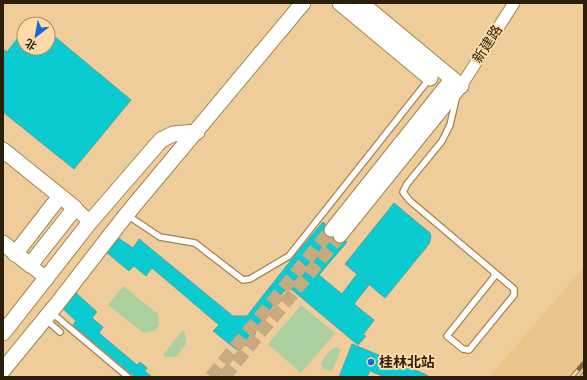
<svg xmlns="http://www.w3.org/2000/svg" width="587" height="380" viewBox="0 0 587 380" font-family="'Asap Condensed','Noto Sans SC',sans-serif">
  <style>
    .built { fill: #eac48a }
    .green { fill: #abcf9e }
    .building { fill: #0acbcf; stroke: #57a4a6 }
    .lines { fill: none; stroke-linecap: round; stroke-linejoin: round }
    .tertiary-tunnel { stroke: #c8aa7e; stroke-width: 13; stroke-dasharray: 13 6; stroke-linecap: butt }
    .service-casing { stroke: #a38453; stroke-width: 8 }
    .minor-casing { stroke: #a38453; stroke-width: 13 }
    .tertiary-casing { stroke: #a38453; stroke-width: 15 }
    .secondary-casing { stroke: #a38453; stroke-width: 17 }
    .service { stroke: #fff; stroke-width: 5.5 }
    .minor { stroke: #fff; stroke-width: 11 }
    .tertiary { stroke: #fff; stroke-width: 13 }
    .secondary { stroke: #fff; stroke-width: 15 }
    .rail-casing { stroke: #796343; stroke-width: 4.5 }
    .rail { stroke: #fddba7; stroke-width: 3; stroke-dasharray: 9; stroke-linecap: butt }
    .poi-dot { fill: #1668d2; stroke: #fddba7; stroke-width: 1.5 }
    .labels { text-anchor: middle; stroke-width: 4; stroke-linejoin: round; paint-order: stroke }
    .street-label { font-size: 14px; fill: #2b1e0a; stroke: #fddba7 }
    .poi-label { font-size: 14px; font-weight: bold; fill: #2b1e0a; stroke: #fddba7; text-anchor: start }
  </style>
  <rect width="100%" height="100%" fill="#efcd9b"/>
  <path class="built" d="M584 267V377H489Z"/>
  <g class="green">
    <path d="M123 286 158 314 159 325 155 331 144 333 108 305Z"/>
    <path d="M301 305 335 333 301 373 268 344Z"/>
    <path d="M182 331 185 332 186 344 176 357H165L163 355Z"/>
    <path d="M337 347 341 350 332 371 323 369 321 365C324 357 328 350 337 347Z"/>
  </g>
  <g class="building">
    <path d="M33 19 40 24H29Z"/>
    <path d="M24 30V48H48V31L131 100 74 169 3 112V49L7 52Z"/>
    <path d="M394 203 430 233 431 237 429 244 385 298 345 264Z"/>
    <path d="M323 222 347 242 319 275 295 255Z"/>
    <path d="M117 237 133 248 139 239 233 316H247L295 255 342 294 357 274 369 285 354 304 374 320 363 335 366 336 358 345 291 289 285 290 254 330 256 333 246 346 242 344 237 350 213 331 219 325 152 268 146 276 134 266 129 271 106 252Z"/>
    <path d="M74 291 97 312 92 318 103 327 99 333 137 365 140 362 147 368 145 371 152 377H135L73 325 76 321 61 307Z"/>
    <path d="M352 344 427 375 429 377H385L370 371 367 377H339Z"/>
  </g>
  <g class="lines">
    <g class="tertiary-tunnel">
      <path d="M211 377 331 230"/>
      <path d="M224 377 340 236"/>
    </g>
    <defs>
      <g id="service">
        <path d="M456 99 450 125 442 141 407 184 403 192 409 200 514 289V295L469 350 463 349 447 336 494 277V272"/>
        <path d="M127 215 160 237 195 243 243 280 250 279 289 256 430 78"/>
        <path d="M52 313 128 377"/>
        <path d="M45 319 60 332"/>
      </g>
      <path id="minor" d="M461 86 514 3"/>
      <g id="tertiary">
        <path d="M75 208 90 222"/>
        <path d="M331 230 452 78"/>
        <path d="M340 236 461 86"/>
        <path d="M30 265 47 279"/>
      </g>
      <g id="secondary">
        <path d="M340 3 430 78"/>
        <path d="M361 3 461 86"/>
        <path d="M3 150 75 208 30 265 3 243"/>
        <path d="M15 254 60 196"/>
        <path d="M3 333 90 222 161 140 173 134 197 132"/>
        <path d="M3 370 57 304 126 215 303 3"/>
      </g>
    </defs>
    <use href="#service" class="service-casing"/>
    <use href="#minor" class="minor-casing"/>
    <use href="#tertiary" class="tertiary-casing"/>
    <use href="#secondary" class="secondary-casing"/>
    <use href="#service" class="service"/>
    <use href="#minor" class="minor"/>
    <use href="#tertiary" class="tertiary"/>
    <use href="#secondary" class="secondary"/>
    <defs>
      <g id="rail">
        <path d="M572 377 584 363"/>
        <path d="M582 377 584 374"/>
      </g>
    </defs>
    <use href="#rail" class="rail-casing"/>
    <use href="#rail" class="rail"/>
  </g>
  <circle class="poi-dot" cx="371" cy="362" r="4"/>
  <g class="labels">
    <g class="street-label">
      <text transform="translate(487 44) rotate(-57)" y="5">新建路</text>
    </g>
    <g class="poi-label">
      <text x="379" y="367">桂林北站</text>
    </g>
  </g>
  <rect width="587" height="380" fill="none" stroke="#2b1e0a" stroke-width="8"/>
  <g transform="translate(36 36) rotate(211)"><circle r="19" fill="#fddba7" stroke="#a98f68"/>
  <path d="M0-3L7 15L0 10L-7 15Z" fill="#1668d2"/>
  <text y="-6" font-size="11" font-weight="bold" text-anchor="middle" fill="#2b1e0a">北</text>
  </g>
</svg>
